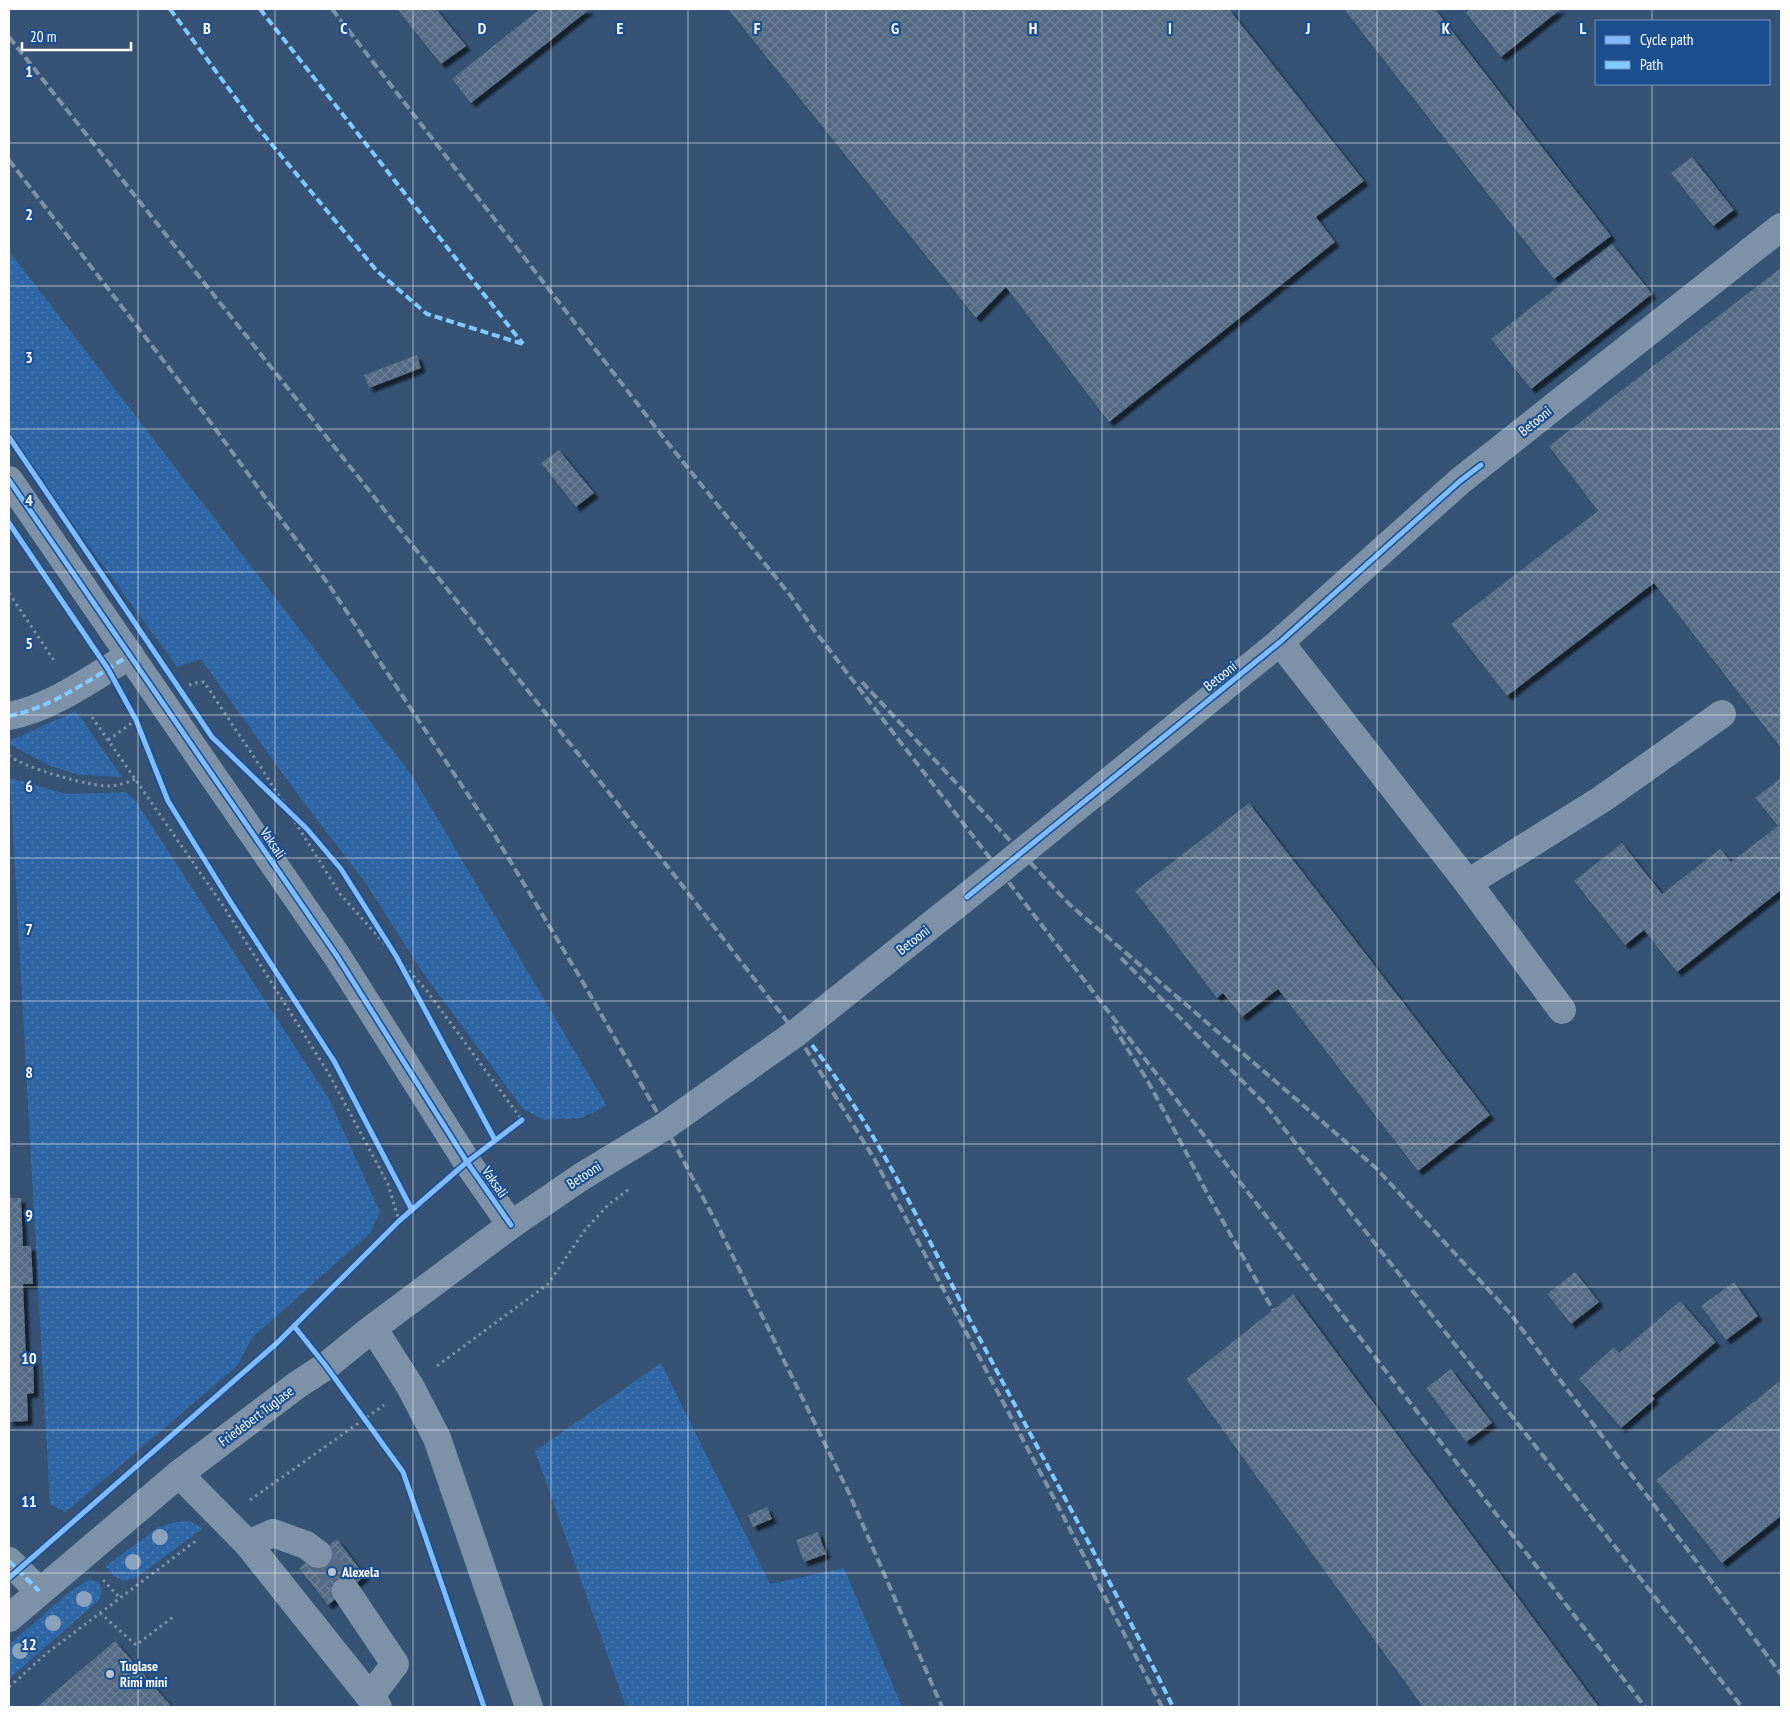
<svg xmlns="http://www.w3.org/2000/svg" width="1790" height="1716" viewBox="0 0 1790 1716" font-family="'PT Sans Narrow',sans-serif">
  <style>
    .grass { fill: url(#grass-dots) }
    .building { fill: url(#building-cross-hatch); filter: url(#shadow) }
    .lines { fill: none; stroke-linecap: round; stroke-linejoin: round }
    .minor-tunnel { stroke: #546c89; stroke-width: 28; stroke-dasharray: 28 14; stroke-linecap: butt }
    .path { stroke: #7d92a8; stroke-width: 3; stroke-dasharray: 2.5 4; stroke-linecap: butt }
    .minor { stroke: #7d92a8; stroke-width: 28 }
    .rail { stroke: #7e92a7; stroke-width: 4; stroke-dasharray: 9 4; stroke-linecap: butt }
    .quiet { stroke: #80caff; stroke-width: 4; stroke-dasharray: 8 4; stroke-linecap: butt }
    .cycleway-casing { stroke: #1b4f8f; stroke-width: 8 }
    .cycleway { stroke: #80bcff; stroke-width: 5 }
    .tree { fill: #8aa2be }
    .grid { fill: none; stroke: #fff; stroke-width: 1; stroke-opacity: 0.55 }
    .poi-dot { fill: #b9c2ce; stroke: #1b4f8f; stroke-width: 2 }
    .labels { text-anchor: middle; stroke-width: 4.5; stroke-linejoin: round; paint-order: stroke }
    .street-label { font-size: 14px; fill: #fff; stroke: #1b4f8f }
    .poi-label { font-size: 14px; font-weight: bold; fill: #fff; stroke: #1b4f8f; text-anchor: start }
    .grid-label { font-size: 16px; text-anchor: middle; font-weight: bold; fill: #fff; stroke: #1b4f8f; stroke-width: 4.5; stroke-linejoin: round; paint-order: stroke }
  </style>
  <defs>
    <pattern id="grass-dots" width="8" height="8" patternUnits="userSpaceOnUse" patternTransform="scale(1.25)"><rect width="8" height="8" fill="#2f66a5"/><path d="M2 2h.1M6 6h.1" fill="none" stroke="#4e7db2" stroke-width="1.8" stroke-linecap="round"/></pattern>
    <pattern id="building-cross-hatch" width="8" height="8" patternUnits="userSpaceOnUse" patternTransform="scale(1.25)"><rect width="8" height="8" fill="#526984"/><path d="M0 0l8 8M0 8l8-8" fill="none" stroke="#6c8096"/></pattern>
    <filter id="shadow"><feDropShadow dx="4.5" dy="4.5" stdDeviation="1" flood-color="#0009"/></filter>
  </defs>
  <rect width="100%" height="100%" fill="#365274"/>
  <g class="grass">
    <path d="M9 251 413 777 607 1106 581 1118 544 1120 523 1109 421 970 367 885 290 784 201 659 177 667 9 436Z"/>
    <path d="M76 711 122 777 80 775 51 766 9 744V741Z"/>
    <path d="M10 778 66 794 126 792 135 800 329 1099 380 1212 370 1233 252 1338 237 1366 66 1512 50 1504Z"/>
    <path d="M661 1363 770 1584 844 1568 902 1707H626L535 1451Z"/>
    <path d="M189 1521 203 1528 136 1578 123 1581 114 1576 106 1566 159 1527 177 1522Z"/>
    <path d="M90 1579 98 1582 102 1588 100 1599 9 1679V1645L68 1593Z"/>
  </g>
  <g class="building">
    <path d="M397 9H436L466 46 441 64Z"/>
    <path d="M540 9H590L471 103 452 79Z"/>
    <path d="M728 9H1229L1364 181 1316 217 1335 242 1109 422 1006 287 976 318Z"/>
    <path d="M1344 9H1435L1611 236 1554 279Z"/>
    <path d="M1471 9H1561L1501 57 1466 13Z"/>
    <path d="M1692 157 1734 210 1713 226 1671 173Z"/>
    <path d="M1612 244 1652 294 1531 389 1491 339Z"/>
    <path d="M1781 268V748L1654 583 1507 696 1451 624 1598 511 1549 446Z"/>
    <path d="M417 355 421 368 369 388 364 375Z"/>
    <path d="M559 450 594 493 576 507 541 463Z"/>
    <path d="M1781 778V890L1677 972 1644 930 1625 945 1574 881 1622 843 1662 894 1720 849 1731 862 1778 826 1755 798Z"/>
    <path d="M1249 803 1490 1115 1418 1171 1278 989 1242 1017 1223 993 1217 998 1135 891Z"/>
    <path d="M9 1198H21L23 1246H31L33 1284H23L26 1358H33L34 1393 27 1394 28 1421 9 1422Z"/>
    <path d="M1575 1272 1599 1302 1571 1324 1547 1294Z"/>
    <path d="M1734 1282 1758 1316 1726 1340 1701 1306Z"/>
    <path d="M1293 1294 1599 1707H1423L1186 1379Z"/>
    <path d="M1680 1301 1716 1342 1652 1396 1655 1399 1621 1428 1579 1379 1614 1347 1619 1353Z"/>
    <path d="M1451 1369 1492 1423 1466 1442 1426 1388Z"/>
    <path d="M1781 1380V1516L1722 1563 1656 1480Z"/>
    <path d="M767 1507 772 1519 753 1527 748 1515Z"/>
    <path d="M818 1532 826 1554 804 1562 796 1540Z"/>
    <path d="M337 1539 365 1576 328 1605 299 1568Z"/>
    <path d="M115 1641 172 1707H37Z"/>
  </g>
  <g class="lines">
    <path class="minor-tunnel" d="M318 1554 346 1591"/>
    <g class="path">
      <path d="M9 593 55 662"/>
      <path d="M189 685 194 683 204 682 262 769 340 894 427 991 522 1120 493 1142"/>
      <path d="M92 717 224 907 329 1074 388 1184 399 1221"/>
      <path d="M108 740 136 720"/>
      <path d="M9 755C20 767 92 787 109 786 118 786 128 782 136 779"/>
      <path d="M437 1366 548 1284 585 1230 608 1205 629 1189"/>
      <path d="M170 1436 277 1343 399 1221 442 1184"/>
      <path d="M250 1500 384 1405"/>
      <path d="M103 1580 120 1598"/>
      <path d="M100 1613 136 1645 173 1617"/>
      <path d="M9 1687 47 1653 197 1540"/>
    </g>
    <g class="minor">
      <path d="M9 480 337 956 467 1162 511 1225"/>
      <path d="M1280 642 1468 883 1562 1010"/>
      <path d="M9 716C51 708 93 678 130 655"/>
      <path d="M1468 883 1602 799 1722 714"/>
      <path d="M373 1328 410 1386 437 1438 529 1707"/>
      <path d="M179 1474 248 1544 378 1707"/>
      <path d="M248 1544 273 1533 306 1545 318 1554"/>
      <path d="M9 1561 39 1591"/>
      <path d="M346 1591 395 1664 370 1697"/>
      <path d="M9 1618 179 1474 297 1385 326 1366 373 1328 511 1225 581 1177 665 1126 796 1033 1000 870 1280 642 1460 481 1781 227"/>
    </g>
    <g class="rail">
      <path d="M332 9 667 442 790 595 814 630 1645 1707"/>
      <path d="M9 37 675 876 796 1033 875 1160 1057 1504 1162 1707"/>
      <path d="M9 160 203 412 329 585 494 834 581 979 665 1126 717 1224 849 1493 942 1707"/>
      <path d="M862 682 1069 904 1375 1167 1509 1312 1781 1674"/>
      <path d="M1121 958 1263 1102 1742 1707"/>
      <path d="M1113 1026 1146 1078 1177 1135 1207 1193 1273 1310"/>
    </g>
    <g class="quiet">
      <path d="M170 9 254 123 377 271 427 314 523 344"/>
      <path d="M260 9 523 344"/>
      <path d="M9 716C51 708 93 678 130 655"/>
      <path d="M812 1045C877 1130 923 1229 972 1324 1039 1452 1110 1578 1173 1707"/>
      <path d="M9 1561 39 1591"/>
    </g>
    <defs>
      <g id="cycleway">
        <path d="M9 437 212 737 307 829 341 869 396 956 495 1140"/>
        <path d="M9 480 337 956 467 1162 511 1225"/>
        <path d="M9 523 108 669 136 720 168 801 230 901 334 1061 412 1210"/>
        <path d="M967 897 1280 642 1460 481 1481 465"/>
        <path d="M294 1326 326 1366 403 1472 484 1707"/>
        <path d="M9 1578 277 1343 399 1221 467 1162 522 1120"/>
      </g>
    </defs>
    <use href="#cycleway" class="cycleway-casing"/>
    <use href="#cycleway" class="cycleway"/>
  </g>
  <g class="tree">
    <circle cx="160" cy="1537" r="8"/>
    <circle cx="133" cy="1562" r="8"/>
    <circle cx="84" cy="1599" r="8"/>
    <circle cx="53" cy="1623" r="8"/>
    <circle cx="20" cy="1651" r="8"/>
  </g>
  <path class="grid" d="M138 9V1707M275 9V1707M413 9V1707M551 9V1707M688 9V1707M826 9V1707M964 9V1707M1102 9V1707M1239 9V1707M1377 9V1707M1515 9V1707M1652 9V21M1652 84V1707M9 143H1781M9 286H1781M9 429H1781M9 572H1781M9 715H1781M9 858H1781M9 1001H1781M9 1144H1781M9 1287H1781M9 1430H1781M9 1573H1781"/>
  <g class="poi-dot">
    <circle cx="332" cy="1572" r="5"/>
    <circle cx="110" cy="1674" r="5"/>
  </g>
  <g class="labels">
    <g class="street-label">
      <text transform="translate(1535 421) rotate(-39)" y="5">Betooni</text>
      <text transform="translate(1220 676) rotate(-39)" y="5">Betooni</text>
      <text transform="translate(273 843) rotate(56)" y="5">Vaksali</text>
      <text transform="translate(913 940) rotate(-38)" y="5">Betooni</text>
      <text transform="translate(584 1175) rotate(-33)" y="5">Betooni</text>
      <text transform="translate(495 1182) rotate(55)" y="5">Vaksali</text>
      <text transform="translate(256 1416) rotate(-37)" y="5">Friedebert Tuglase</text>
    </g>
    <g class="poi-label">
      <text x="342" y="1577">Alexela</text>
      <text x="120" y="1671">Tuglase<tspan x="120" dy="16">Rimi mini</tspan></text>
    </g>
  </g>
  <g class="grid-label">
    <text x="207" y="34">B</text>
    <text x="344" y="34">C</text>
    <text x="482" y="34">D</text>
    <text x="620" y="34">E</text>
    <text x="757" y="34">F</text>
    <text x="895" y="34">G</text>
    <text x="1033" y="34">H</text>
    <text x="1170" y="34">I</text>
    <text x="1308" y="34">J</text>
    <text x="1446" y="34">K</text>
    <text x="1583" y="34">L</text>
    <text x="29" y="77">1</text>
    <text x="29" y="220">2</text>
    <text x="29" y="363">3</text>
    <text x="29" y="506">4</text>
    <text x="29" y="649">5</text>
    <text x="29" y="792">6</text>
    <text x="29" y="935">7</text>
    <text x="29" y="1078">8</text>
    <text x="29" y="1221">9</text>
    <text x="29" y="1364">10</text>
    <text x="29" y="1507">11</text>
    <text x="29" y="1650">12</text>
  </g>
  <rect width="1790" height="1716" fill="none" stroke="#ffffff" stroke-width="20"/>
  <rect x="1595" y="20" width="175" height="65" fill="#1b4f8f" stroke="#7695bc"/>
  <rect x="1605" y="36" width="25" height="8" fill="#80bcff" stroke="#7695bc"/>
  <text x="1640" y="45" font-size="15" fill="#ffffff">Cycle path</text>
  <rect x="1605" y="61" width="25" height="8" fill="#80caff" stroke="#7695bc"/>
  <text x="1640" y="70" font-size="15" fill="#ffffff">Path</text>
  <path d="M22 42v8h109v-8" fill="none" stroke="#ffffff" stroke-width="2.5"/>
  <text x="30" y="42" font-size="15" fill="#ffffff" stroke="#1b4f8f" stroke-width="4" paint-order="stroke">20 m</text>
</svg>
